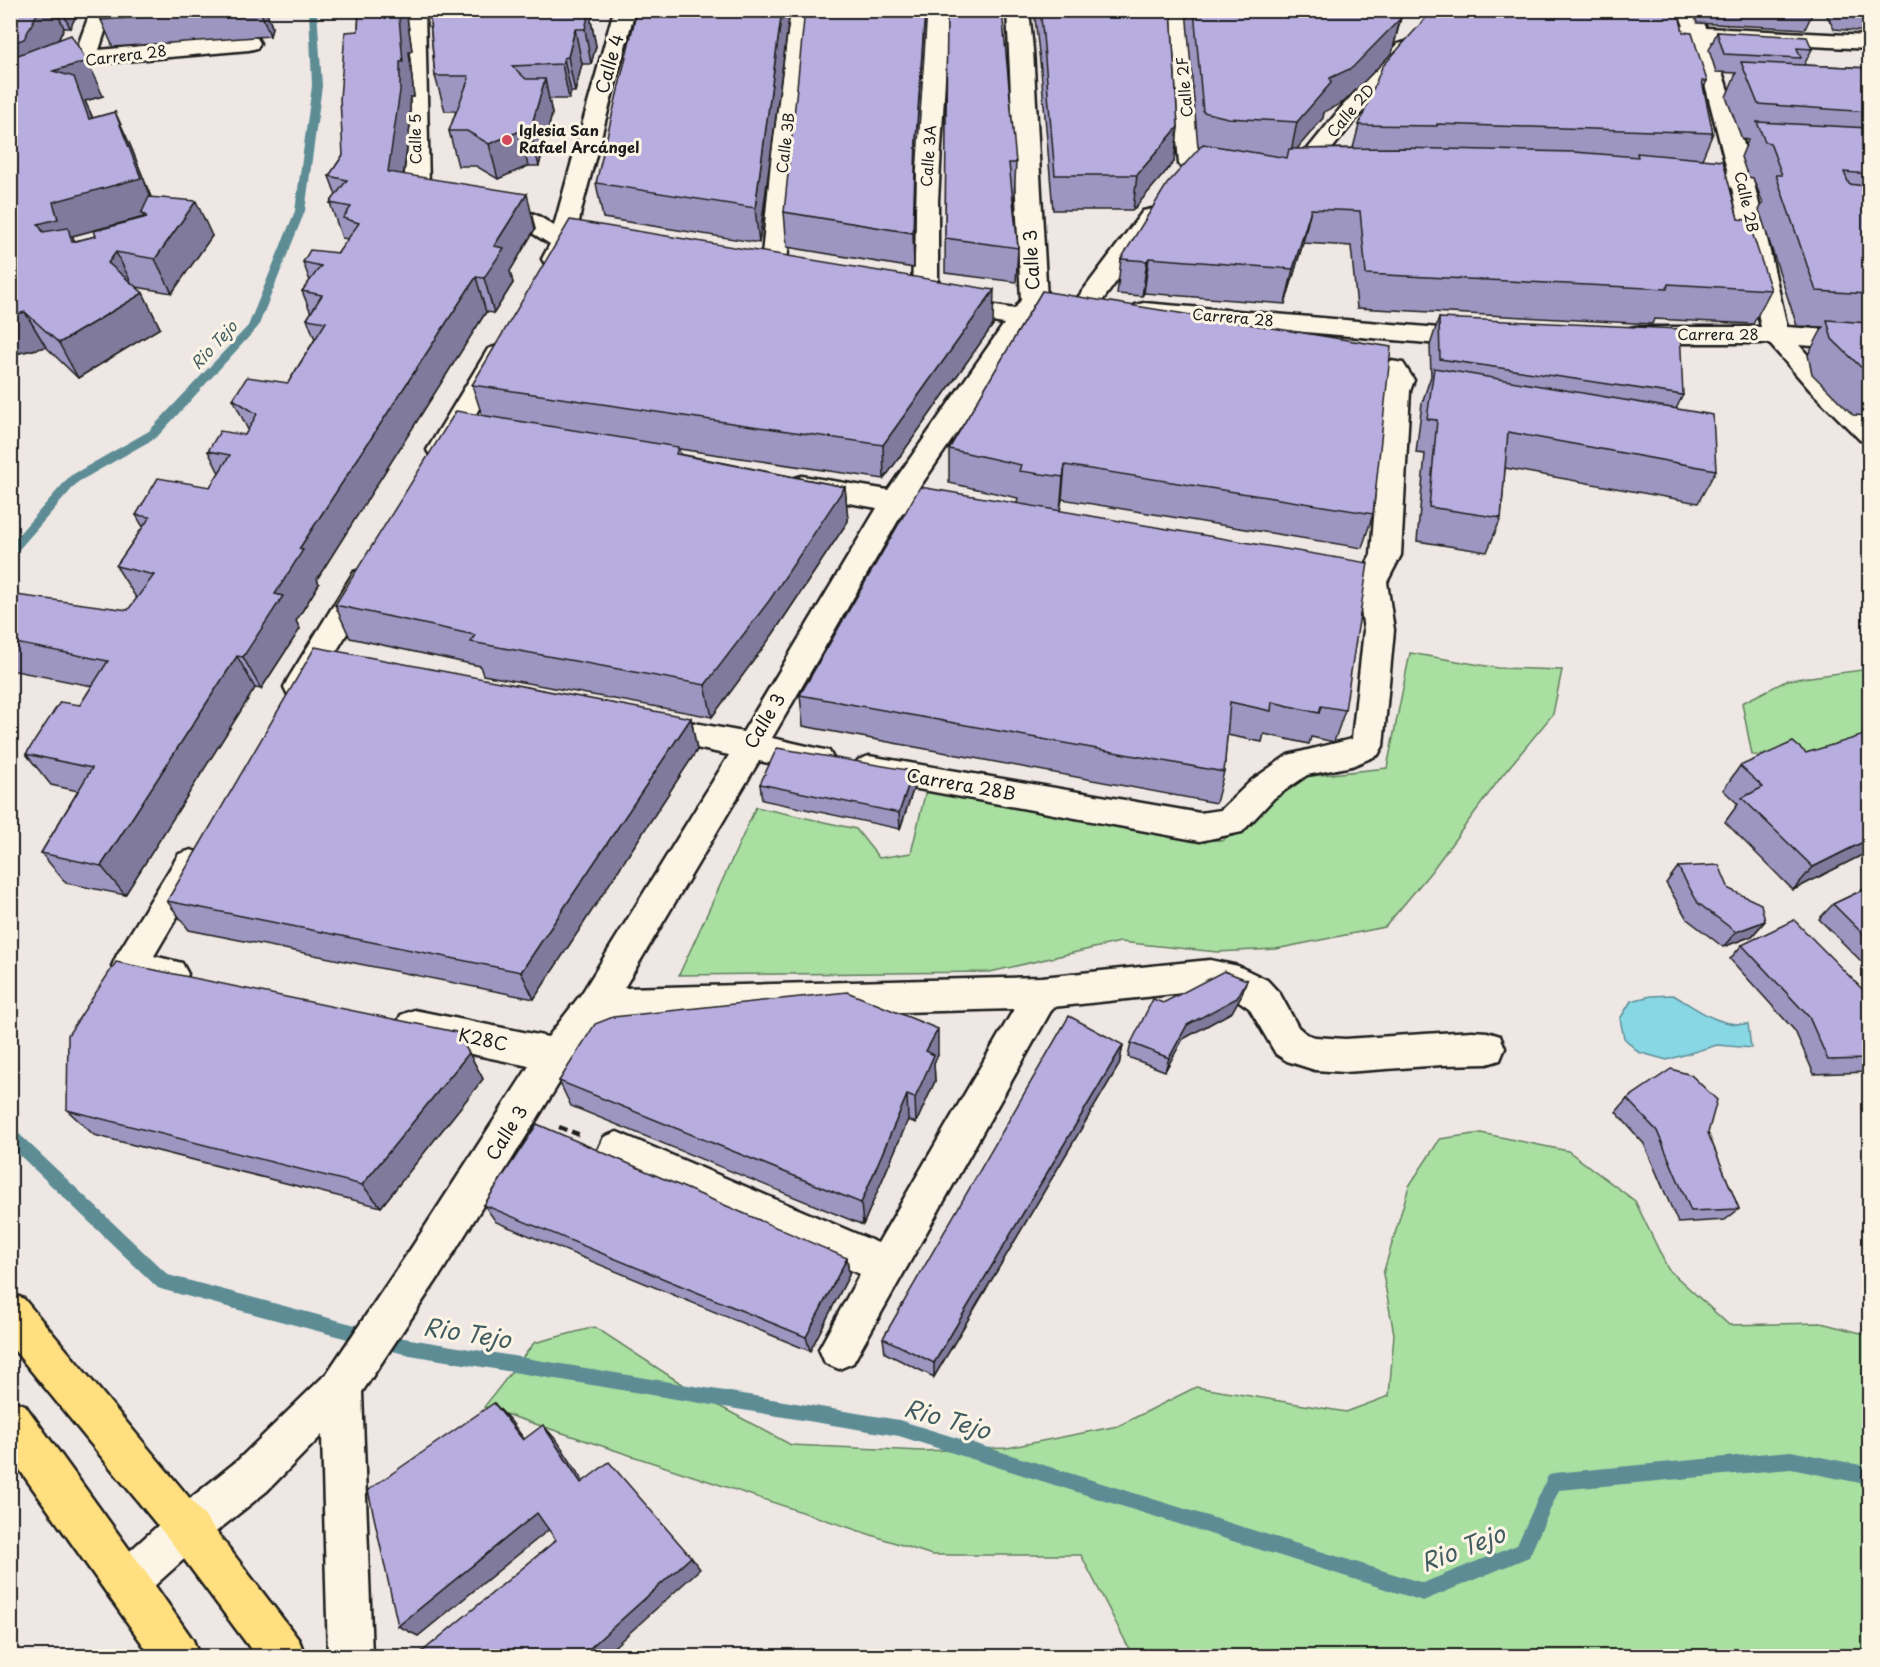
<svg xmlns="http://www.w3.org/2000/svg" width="1880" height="1667" viewBox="0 0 1880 1667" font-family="'Playpen Sans',sans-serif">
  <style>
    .green { fill: #a9dfa1; stroke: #627e5e; stroke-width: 1.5 }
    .water { fill: #88d7e4; stroke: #5d8c94; stroke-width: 1.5 }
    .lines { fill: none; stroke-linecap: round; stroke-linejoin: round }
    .stream { fill: #5d8c94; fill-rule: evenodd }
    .minor-casing { stroke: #1c1c1c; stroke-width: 5 }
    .primary-casing { stroke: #1c1c1c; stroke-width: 5 }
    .path { stroke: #1c1c1c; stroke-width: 4.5; stroke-dasharray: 8 5; stroke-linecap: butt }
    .minor { fill: #fcf5e5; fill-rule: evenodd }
    .primary { fill: #ffdf80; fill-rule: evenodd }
    .wall { fill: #9d96c0; stroke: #1c1c1c; stroke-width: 1.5; fill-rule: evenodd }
    .shaded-wall { fill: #807a9c; stroke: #1c1c1c; stroke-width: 1.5 }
    .building { fill: #b7aedf; stroke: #1c1c1c; stroke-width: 1.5 }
    .poi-dot { fill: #d1495b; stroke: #fcf5e5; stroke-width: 2 }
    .labels { text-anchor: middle; stroke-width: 6; stroke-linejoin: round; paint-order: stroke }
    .far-street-label { font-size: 15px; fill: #1c1c1c; stroke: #fcf5e5 }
    .far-poi-label { font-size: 15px; font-weight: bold; fill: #1c1c1c; stroke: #fcf5e5; text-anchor: start }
    .far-water-label { font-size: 16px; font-style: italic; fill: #425d62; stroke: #fcf5e5 }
    .street-label { font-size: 18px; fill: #1c1c1c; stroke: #fcf5e5 }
    .near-water-label { font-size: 24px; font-style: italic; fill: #425d62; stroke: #fcf5e5 }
  </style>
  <rect width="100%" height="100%" fill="#eee7e4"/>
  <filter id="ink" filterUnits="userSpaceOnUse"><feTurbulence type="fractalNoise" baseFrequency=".0167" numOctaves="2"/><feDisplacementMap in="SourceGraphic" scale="12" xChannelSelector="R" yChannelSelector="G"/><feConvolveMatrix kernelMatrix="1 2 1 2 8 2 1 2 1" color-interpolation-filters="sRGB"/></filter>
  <g filter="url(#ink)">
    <g class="green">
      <path d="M1410 653 1498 668 1562 670 1553 714 1501 777 1430 873 1385 927 1276 949 1217 952 1120 942 990 972 679 975 756 807 856 829 879 858 911 853 926 790 1222 841 1293 778 1387 768Z"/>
      <path d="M1869 669V749L1820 756 1752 755 1742 703 1788 680Z"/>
      <path d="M1481 1133 1568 1151 1635 1201 1668 1269 1729 1325 1821 1323 1869 1335V1656H1133L1081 1555H932L484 1407 534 1343 595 1327 697 1394 791 1445 922 1451 1007 1448 1118 1426 1196 1387 1346 1412 1389 1396 1394 1334 1383 1274 1409 1186 1440 1139Z"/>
    </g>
    <path class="water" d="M1673 995C1700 1010 1716 1026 1748 1024L1751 1048 1717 1045 1667 1060 1638 1052 1624 1038 1620 1019 1631 1001 1651 996Z"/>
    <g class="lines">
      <g class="stream">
        <path d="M309 10H317L322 86 305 211 258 327 157 437 78 482 14 555 10 556V544L70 476 149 431 248 326 295 211 312 86Z"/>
        <path d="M10 1128 15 1130 168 1275 404 1338 899 1420 1423 1583 1517 1545 1548 1476 1554 1473 1791 1451 1870 1467V1485L1791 1469 1559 1490 1529 1557 1423 1601 899 1436 404 1354 164 1290 158 1288 10 1146Z"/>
      </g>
      <defs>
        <g id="minor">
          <path d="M91 10H112L99 50 249 36 257 38 260 43 257 48 249 50 90 64 37 93 10 100V86L21 83 75 54Z"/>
          <path d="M403 10H425L429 186 430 189 452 196 456 201 452 206 444 208 412 199 405 186Z"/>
          <path d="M614 10H635L581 211 576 237 612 244 615 249 612 254 603 257 571 251 563 264 554 267 545 264 542 259 550 244 516 223 513 218 516 213C532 209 541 218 554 226Z"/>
          <path d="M791 10H813L795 162 786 276 782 282 773 284 764 282 760 276 771 162Z"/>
          <path d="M927 10H949L938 200V302L934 308 925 310 916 308 912 302 914 200Z"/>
          <path d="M1007 10H1029L1033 50 1047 300 1038 313 1079 320 1083 326 1079 332 1070 334 1028 328 915 494 924 497 928 504 924 511 914 514 903 512 772 738 829 751 834 760 829 769 818 773 759 761 624 988 1042 977 1210 960 1238 966 1267 980 1280 994 1298 1027 1306 1034 1315 1037 1345 1039 1472 1031 1487 1032 1500 1036 1505 1048 1500 1060 1487 1064 1442 1065 1345 1072 1315 1070 1287 1061 1276 1054 1249 1008 1229 994 1210 990 1053 1007 853 1363 839 1369 825 1363 819 1349 860 1274 604 1163 598 1150 604 1137 617 1132 878 1243 1014 1009 604 1020 569 1067 440 1275 362 1392 372 1656H328L322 1435 267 1491 202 1543 142 1597 127 1604 112 1597 105 1582 112 1567 172 1513 237 1461 327 1373 412 1247 529 1066 414 1042 401 1037 396 1026 401 1015 414 1010 548 1037 582 993 729 755 640 736 635 727 640 718 651 715 743 732 877 508 792 493 788 486 792 479 802 476 888 490 1004 324 940 313 936 307 940 301 949 299 1015 309 1021 300Z"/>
          <path d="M1167 10H1189L1203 164 1199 169 1191 171 1183 169 1179 164Z"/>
          <path d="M1681 10H1699L1706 28 1870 36V49L1711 41C1746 134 1765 231 1787 327L1870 333V350L1799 345 1828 378 1870 417V442L1860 440 1810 390 1769 343H1635L1626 341 1622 335 1626 329 1635 327H1761L1732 188 1676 184 1672 179 1676 174 1684 172 1728 173 1705 84 1689 40 1640 36 1637 31 1640 26 1648 25 1684 26 1679 13Z"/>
          <path d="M1406 42 1414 44 1417 49 1414 54 1356 119 1310 176 1302 178 1294 176 1290 171 1294 166 1340 109 1398 44Z"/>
          <path d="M1152 209 1161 211 1164 216 1094 312 1085 314 1076 312 1072 306 1076 300 1143 211Z"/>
          <path d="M1144 303 1439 328H1478L1487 330 1491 336 1487 342 1478 344H1439L1135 317 1131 311 1135 305Z"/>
          <path d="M497 346 506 349 510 355 455 450 451 457 441 460 431 457 427 450 488 349Z"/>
          <path d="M1344 353 1403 363 1414 380 1410 391 1401 555 1387 582 1394 630 1383 746 1378 755 1352 766 1307 775 1274 798 1242 832 1200 841 858 778 853 769 858 760 869 756 1200 813 1221 810 1252 780 1288 755 1352 739 1364 630 1357 582 1371 555 1384 391 1388 380 1386 377 1335 368 1331 362 1335 356Z"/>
          <path d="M364 569 374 572 379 580 310 695 299 699 288 695 284 687 288 679 354 572Z"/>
          <path d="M191 850 203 854 208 864 154 956 182 963 188 974 182 985 170 989 117 977 112 966 117 955 179 854Z"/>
        </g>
        <g id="primary">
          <path d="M10 1293 24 1299 202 1513 299 1640 305 1656H256L172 1543 10 1345Z"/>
          <path d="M10 1400 25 1405 142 1567 193 1640 199 1656H151L10 1456Z"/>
        </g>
      </defs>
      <use href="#minor" class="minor-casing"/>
      <use href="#primary" class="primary-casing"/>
      <path class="path" d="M559 1127 580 1135"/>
      <use href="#minor" class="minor"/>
      <use href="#primary" class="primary"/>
    </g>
    <g class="wall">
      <path d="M10 10H79L70 28H64L58 41 103 96 85 101 93 118 115 112 131 147 151 197 212 236 172 293 136 287 143 293 160 328 78 378 46 347 10 355ZM144 217 145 218 96 236 75 241 72 236Z"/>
      <path d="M104 10H266L272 27 270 36 113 47 101 20Z"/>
      <path d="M359 10H406L412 51 409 52 414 97H410V126L404 175 535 229 510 271 513 283 494 313 486 312 317 579 319 584 296 621 300 629 261 689 255 688 125 895 66 883 41 853 78 791 51 785 26 754 80 705 92 686 10 670V603L128 610 137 599 116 566 143 527 136 515 210 487 219 473 208 451 245 435 248 430 233 399 288 383 315 339 307 319 311 313 302 291 310 281 303 262 338 253 348 239 342 238 330 203 336 195 329 176 343 155 358 31Z"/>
      <path d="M429 10H597L594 11 591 21 596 46 591 64H582L575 92H571L569 99H549L552 114 539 166H528L498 179 476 166H458L449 131 456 111H445L435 76Z"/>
      <path d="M790 10 759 243 603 218 596 183Z"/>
      <path d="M947 10 1016 163 1014 198H1013L1018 248 1016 282 945 273Z"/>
      <path d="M1034 10H1171L1178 127 1174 162 1133 210H1053L1041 70Z"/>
      <path d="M1186 10H1282L1283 15 1317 17 1318 10H1403L1392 53 1344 102 1324 112 1323 118 1296 149 1353 148 1359 125 1683 32 1707 81 1703 89 1713 133 1702 159 1738 219 1771 290 1753 324 1654 319 1652 324 1357 308 1351 246 1303 243 1285 304 1144 293 1142 296 1117 294 1121 259 1200 148 1198 147Z"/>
      <path d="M1693 10H1814L1805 29 1697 23Z"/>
      <path d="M1824 10H1869V32L1834 29Z"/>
      <path d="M1717 32 1812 49 1804 65 1869 68V416L1853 415 1812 374 1808 355 1823 327 1797 326 1759 210 1763 203 1753 178 1748 177 1741 157 1748 140 1742 139 1726 97 1736 73 1716 72 1709 50Z"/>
      <path d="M916 173 914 268 787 247 784 212Z"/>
      <path d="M1042 291 1373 514 1362 548 1062 499 1060 511 1345 710 1334 742 1311 737 1309 744 1264 734 1262 742 1227 735 1224 772 1216 803 803 726 800 695 1017 503 1018 498 949 483V449Z"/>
      <path d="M1439 318 1683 395 1676 409 1716 470 1698 503 1505 468 1501 518 1487 552 1417 541 1425 454 1416 453 1422 403 1431 376 1430 345Z"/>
      <path d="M993 325 884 479 679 449 680 454 845 487 848 521 773 634 712 717 483 675 480 666 350 638 335 605 482 415 472 385Z"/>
      <path d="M691 718 697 750 534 999 189 930 167 901Z"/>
      <path d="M1869 736V857L1866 853 1793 890 1725 822 1738 804 1723 790 1740 766 1806 753Z"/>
      <path d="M913 771 914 787 900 829 762 800 760 784Z"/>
      <path d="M1678 867 1729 889 1765 921 1752 936 1723 947 1687 919 1666 883Z"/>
      <path d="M1869 887V969L1819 919 1833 904Z"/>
      <path d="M1742 945 1869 996V1072L1814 1074 1795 1031 1730 959Z"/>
      <path d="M1247 980 1242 994 1232 1012 1183 1039 1165 1071 1128 1057 1131 1043 1163 1003Z"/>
      <path d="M1123 1045 1119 1065 934 1377 885 1353 883 1338Z"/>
      <path d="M469 1053 483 1079 381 1207 94 1135 67 1110Z"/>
      <path d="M938 1055 934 1063 935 1081 916 1123 908 1120 863 1225 571 1106 559 1081Z"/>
      <path d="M1627 1099 1708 1133 1739 1209 1725 1220 1678 1223 1644 1144 1616 1112Z"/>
      <path d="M484 1205 847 1258 849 1275 810 1351 496 1222Z"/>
    </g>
    <g class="shaded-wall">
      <path d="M39 10H56L64 28 41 74 10 86V44Z"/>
      <path d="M62 10H79L70 28Z"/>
      <path d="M260 10H266L272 27 270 36Z"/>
      <path d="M401 10H406L412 51 409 52 414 97H410V126L399 207 388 172 399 17Z"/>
      <path d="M578 10H594L591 21 596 46 591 64 585 29Z"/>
      <path d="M782 10H790L759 243 755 208Z"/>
      <path d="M925 10H927L916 173 914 268 913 233 916 138Z"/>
      <path d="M1400 19 1392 53 1344 102 1324 112 1323 118 1290 157 1297 122 1330 78Z"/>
      <path d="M575 29 582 64 575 92 568 57Z"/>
      <path d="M564 58 571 92 569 99 562 64Z"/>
      <path d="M87 61 103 96 85 101 90 112 106 153 53 71Z"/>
      <path d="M545 79 552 114 539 166 530 131Z"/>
      <path d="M115 112 131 147 157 213 142 212 144 217 72 236 86 263 57 258 38 224Z"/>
      <path d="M1178 127 1174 162 1133 210 1137 175Z"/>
      <path d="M520 131 528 166 498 179 489 144Z"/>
      <path d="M527 194 535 229 510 271 513 283 494 313 484 278 494 246Z"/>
      <path d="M196 201 212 236 172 293 155 259Z"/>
      <path d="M1311 209 1303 243 1285 304 1293 269Z"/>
      <path d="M116 252 133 286 108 263Z"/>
      <path d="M1149 258 1144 293 1142 296 1147 261Z"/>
      <path d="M476 277 486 312 317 579 319 584 296 621 300 629 261 689 243 657 275 594 299 549Z"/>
      <path d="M994 290 993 325 884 479 883 445Z"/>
      <path d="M143 293 160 328 78 378 59 343Z"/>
      <path d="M25 312 46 347 10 355V316Z"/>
      <path d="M1065 465 1062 499 1060 511 1063 477Z"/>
      <path d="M845 487 848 521 773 634 712 717 705 685Z"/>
      <path d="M237 656 255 688 125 895 101 866Z"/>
      <path d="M691 718 697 750 534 999 521 972Z"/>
      <path d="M913 771 914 787 900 829 899 813Z"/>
      <path d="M1869 839V850L1866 853 1793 890 1813 867Z"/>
      <path d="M1765 921 1752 936 1723 947 1736 932Z"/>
      <path d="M1247 980 1242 994 1232 1012 1183 1039 1165 1071 1169 1058 1187 1025Z"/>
      <path d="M938 1029V1055L934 1063 935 1081 916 1123 915 1098 926 1051Z"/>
      <path d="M1123 1045 1119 1065 934 1377V1363Z"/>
      <path d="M469 1053 483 1079 381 1207 362 1185Z"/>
      <path d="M907 1095 908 1120 863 1225 861 1203Z"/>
      <path d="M847 1258 849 1275 810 1351 806 1337Z"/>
      <path d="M494 1403 510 1420 537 1456 523 1440Z"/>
      <path d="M543 1425 558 1442 594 1498 581 1483Z"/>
      <path d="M537 1513 552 1527 418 1636 398 1626Z"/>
      <path d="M691 1557 700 1569 604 1656H581Z"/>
    </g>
    <g class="building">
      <path d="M10 10H39L24 39 10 44Z"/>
      <path d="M104 10H248L101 20Z"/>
      <path d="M359 10H401L402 17H399L403 62H400V91L388 172 527 194 494 246 504 248 484 278 476 277 299 549 303 550 275 594 283 596 243 657 237 656 101 866 41 853 92 768 26 754 60 702 80 705 108 661 10 642V603L16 595 128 610 154 575 116 566 150 517 136 515 158 478 210 487 230 455 208 451 220 431 245 435 257 414 233 399 247 377 288 383 326 322 307 319 322 295 302 291 321 266 303 262 310 250 338 253 359 223 343 218 351 207 330 203 347 180 329 176 343 155 340 99 345 32 358 31Z"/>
      <path d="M429 10H578V12H589L585 29H575L568 57 564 58 562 64 512 66 526 79H545L530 131H520L489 144 467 131H449L469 78 468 76H435Z"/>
      <path d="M637 10H782L755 208 596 183Z"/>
      <path d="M805 10H925L916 138 913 233 784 212Z"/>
      <path d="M947 10H1002L1016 163H1009L1018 248 945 238Z"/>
      <path d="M1040 10H1171L1178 127 1137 175H1055L1043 35Z"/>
      <path d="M1194 10H1282L1283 15 1321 17V10H1400V19L1352 68 1330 78 1331 83 1297 122 1228 118 1203 112Z"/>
      <path d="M1433 10H1678L1683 32 1692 33 1707 81H1702L1713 133 1437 124V126L1359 125 1382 67Z"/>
      <path d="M1717 32 1807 37 1812 49 1797 48 1801 58 1724 54Z"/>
      <path d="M71 35 87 61 53 71 74 77 89 119 115 112 141 178 53 202 58 219 38 224 43 232 68 228 72 242 96 236 94 231 147 217 142 212 149 197 196 201 155 259 116 252 108 263 143 293 59 343 25 312 10 316V58Z"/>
      <path d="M1741 62 1869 68V112L1758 104Z"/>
      <path d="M1757 122 1869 128V174L1844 172 1849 184 1865 186 1869 195V294L1816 291 1776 175H1782L1770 143 1765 142Z"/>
      <path d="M1203 144 1287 158 1289 149 1399 148 1574 152 1638 157 1637 153 1723 161 1738 219 1748 220 1771 290 1668 284 1667 289 1366 274 1360 211 1311 209 1293 269 1149 258 1147 261 1121 259 1167 184Z"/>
      <path d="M570 220 994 290 883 445 472 385Z"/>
      <path d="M1042 291 1391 347 1373 514 1065 465 1063 477 1019 471 1021 465 949 449Z"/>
      <path d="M1439 318 1680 329 1683 395 1440 359Z"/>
      <path d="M1827 320 1869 323V375L1832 339Z"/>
      <path d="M1434 368 1713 415 1716 470 1508 432 1501 518 1429 507 1437 420 1427 419Z"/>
      <path d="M456 411 678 447 676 454 845 487 769 601 705 685 471 642 475 635 335 605Z"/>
      <path d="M920 487 1368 563 1345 710 1321 706 1319 713 1272 702 1271 711 1230 702 1224 772 800 695Z"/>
      <path d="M315 647 691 718 521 972 167 901Z"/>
      <path d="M1867 734 1869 736V839L1813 867 1742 798 1763 787 1740 766 1793 742 1806 753Z"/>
      <path d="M777 748 913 771 899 813 760 784Z"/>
      <path d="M1719 865 1729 889 1761 904 1765 921 1736 932 1698 903 1678 867Z"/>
      <path d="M1869 887V940L1833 904Z"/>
      <path d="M1794 920 1869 996V1059L1828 1060 1809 1017 1742 945Z"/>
      <path d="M116 962 456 1032 469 1053 362 1185 67 1110 68 1035Z"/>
      <path d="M1224 971 1247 980 1237 998 1187 1025 1169 1058 1131 1043 1153 999 1163 1003Z"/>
      <path d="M847 992 938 1029 926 1051 934 1055 915 1098 907 1095 861 1203 559 1081 595 1024 613 1017Z"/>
      <path d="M1069 1016 1123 1045 934 1363 883 1338Z"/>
      <path d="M1671 1069 1691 1075 1717 1100 1708 1133 1739 1209 1691 1211 1657 1131 1627 1099Z"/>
      <path d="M537 1124 847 1258 806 1337 484 1205Z"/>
      <path d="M494 1403 523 1440 543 1425 581 1483 609 1462 691 1557 581 1656H417L556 1540 537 1513 398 1626 368 1490Z"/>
    </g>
  </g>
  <circle class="poi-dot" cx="507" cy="140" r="6"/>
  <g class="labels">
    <g class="far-street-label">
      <text transform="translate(126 56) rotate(-7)" y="5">Carrera 28</text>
      <text transform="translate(1185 87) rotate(-95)" y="5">Calle 2F</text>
      <text transform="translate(1351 111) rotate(-50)" y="5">Calle 2D</text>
      <text transform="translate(416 139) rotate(-91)" y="5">Calle 5</text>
      <text transform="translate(786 143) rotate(-83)" y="5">Calle 3B</text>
      <text transform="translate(929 156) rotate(-86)" y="5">Calle 3A</text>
      <text transform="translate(1746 202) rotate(77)" y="5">Calle 2B</text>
      <text transform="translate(1233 318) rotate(5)" y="5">Carrera 28</text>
      <text x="1718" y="340">Carrera 28</text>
    </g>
    <g class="far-poi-label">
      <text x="519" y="136">Iglesia San<tspan x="519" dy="17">Rafael Arcángel</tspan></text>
    </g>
    <g class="far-water-label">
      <text transform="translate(214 345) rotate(-47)" y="6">Rio Tejo</text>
    </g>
    <g class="street-label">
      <text transform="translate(610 64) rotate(-74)" y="6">Calle 4</text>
      <text transform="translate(1032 260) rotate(-93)" y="6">Calle 3</text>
      <text transform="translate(765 721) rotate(-59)" y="6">Calle 3</text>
      <text transform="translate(961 785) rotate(10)" y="6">Carrera 28B</text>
      <text transform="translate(483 1040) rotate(12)" y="6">K28C</text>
      <text transform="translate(507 1133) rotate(-58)" y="6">Calle 3</text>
    </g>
    <g class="near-water-label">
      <text transform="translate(467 1334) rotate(9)" y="8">Rio Tejo</text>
      <text transform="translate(947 1420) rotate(16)" y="8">Rio Tejo</text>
      <text transform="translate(1463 1549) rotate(-21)" y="8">Rio Tejo</text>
    </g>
  </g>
  <rect width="1880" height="1667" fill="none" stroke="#fcf5e5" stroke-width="36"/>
  <rect x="18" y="18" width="1844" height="1631" fill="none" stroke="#1c1c1c" stroke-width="2" filter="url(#ink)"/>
</svg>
